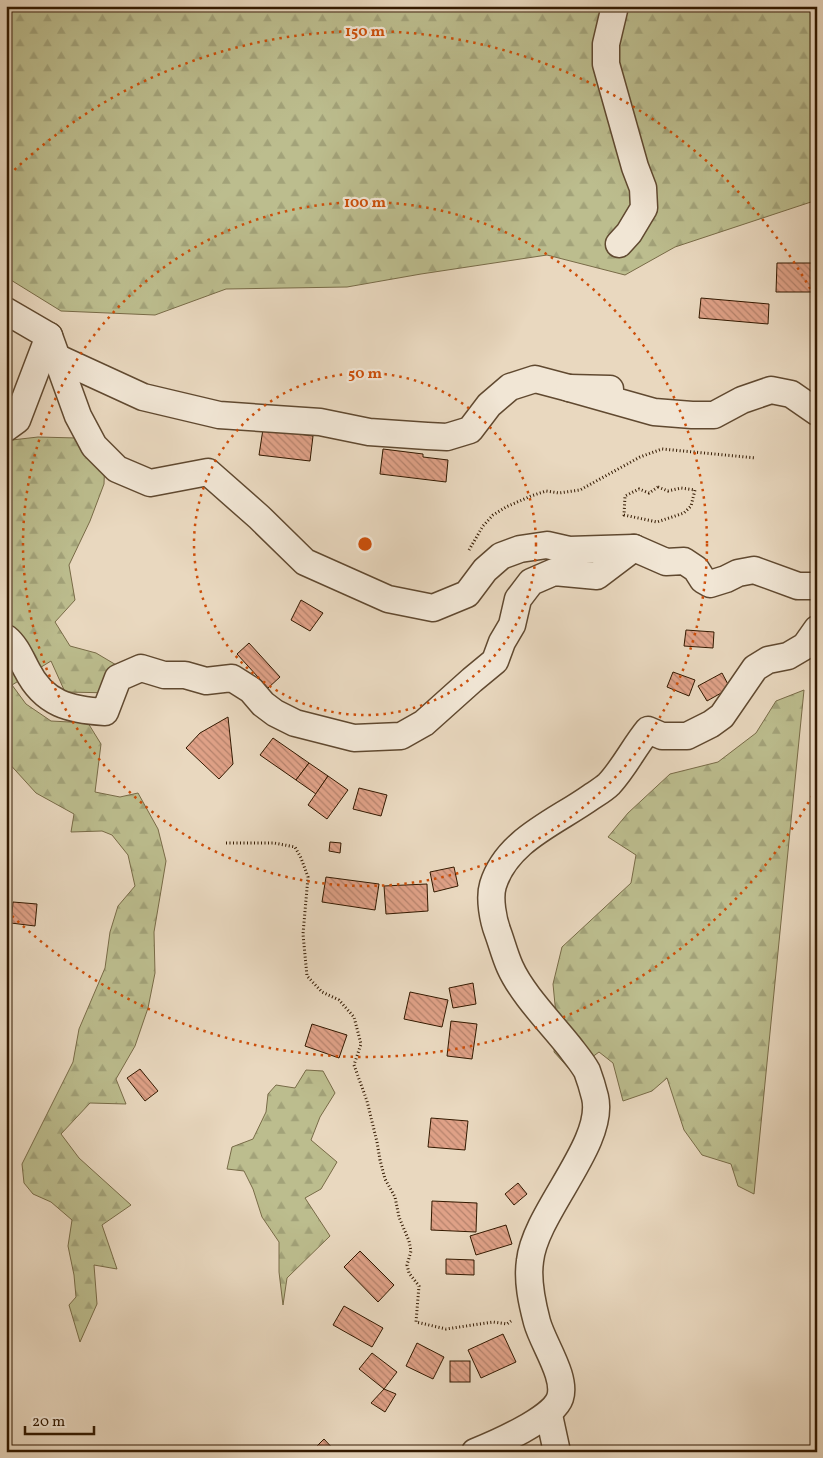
<svg xmlns="http://www.w3.org/2000/svg" width="823" height="1458" viewBox="0 0 823 1458" font-family="Vollkorn,serif">
  <style>
    .forest { fill: url(#forest-firs); stroke: #786b47 }
    .building { fill: url(#building-back-hatch); stroke: #331900 }
    .lines { fill: none; stroke-linecap: round; stroke-linejoin: round }
    .minor-casing { stroke: #604930; stroke-width: 29 }
    .path { stroke: #331900; stroke-width: 3; stroke-dasharray: 1 2.5; stroke-linecap: butt }
    .minor { stroke: #f1e6d5; stroke-width: 26 }
    .ring { fill: none; stroke: #cd4f0a; stroke-width: 2.5; stroke-dasharray: 2.5 5 }
    .centre { fill: #cd4f0a; stroke: #f1e6d5; stroke-width: 2.5 }
    .ring-label { font-size: 15px; text-anchor: middle; font-weight: bold; fill: #cd4f0a; stroke: #f1e6d5; stroke-width: 4.5; stroke-linejoin: round; paint-order: stroke }
  </style>
  <defs>
    <pattern id="forest-firs" width="22" height="20" patternUnits="userSpaceOnUse" patternTransform="scale(1.25)"><rect width="22" height="20" fill="#bcbd8e"/><path d="M5 1l3.5 6h-7zM16 11l3.5 6h-7z" fill="#a2a279"/></pattern>
    <pattern id="building-back-hatch" width="6" height="6" patternUnits="userSpaceOnUse" patternTransform="scale(1.25)"><rect width="6" height="6" fill="#dfa187"/><path d="M-1 5l2 2M0 0l6 6M5-1l2 2" fill="none" stroke="#b5826c"/></pattern>
  </defs>
  <rect width="100%" height="100%" fill="#e9d8bf"/>
  <filter id="stains"><feTurbulence type="fractalNoise" baseFrequency=".004" numOctaves="4"/><feColorMatrix values="0 0 0 0 .2 0 0 0 0 .09 0 0 0 0 .02 0 0 0 .5 -.17"/></filter>
  <radialGradient id="worn" r=".72"><stop offset=".6" stop-color="#630" stop-opacity="0"/><stop offset="1" stop-color="#630" stop-opacity=".3"/></radialGradient>
  <g class="forest">
    <path d="M6 6H817V200L675 247 625 275 547 255 421 274 347 287 226 289 155 315 61 311 6 277Z"/>
    <path d="M38 437 77 438 105 456 104 484 90 521 69 565 75 600 55 622 70 646 96 653 123 669 114 693 65 692 51 661 12 685 26 704 51 721 88 723 101 744 95 792 120 797 138 793 158 829 166 861 154 932 155 973 148 1008 135 1046 116 1079 126 1104 90 1103 61 1134 79 1158 131 1205 102 1225 117 1269 94 1265 97 1304 80 1342 69 1305 76 1297 74 1275 68 1246 72 1220 51 1202 33 1194 24 1183 22 1164 73 1062 79 1029 105 968 110 932 118 906 135 886 128 855 112 835 102 831 71 832 74 814 36 793 6 760V446L12 440Z"/>
    <path d="M804 690 754 1194 738 1186 731 1164 702 1155 684 1130 667 1078 652 1091 623 1101 613 1063 599 1052 572 1072 554 1052 557 1025 553 984 562 947 631 883 636 855 608 837 628 813 670 774 718 762 756 733 776 701Z"/>
    <path d="M306 1070 323 1071 335 1093 320 1117 311 1140 337 1162 321 1189 305 1198 330 1236 287 1278 283 1305 279 1272V1242L262 1217 253 1189 244 1171 227 1169 232 1147 253 1139 266 1112 268 1094 276 1085 295 1088Z"/>
  </g>
  <g class="building">
    <path d="M777 263H817V292H776Z"/>
    <path d="M701 298 769 304 768 324 699 318Z"/>
    <path d="M263 429 313 436 310 461 259 455Z"/>
    <path d="M383 449 423 454V457L448 460 446 482 380 474Z"/>
    <path d="M301 600 323 613 310 631 291 620Z"/>
    <path d="M686 630 714 632 713 648 684 646Z"/>
    <path d="M249 643 280 677 268 688 237 654Z"/>
    <path d="M673 672 695 680 689 696 667 687Z"/>
    <path d="M722 673 730 688 707 701 698 686Z"/>
    <path d="M228 717 233 764 219 779 186 748 200 733Z"/>
    <path d="M273 738 309 763 296 780 260 755Z"/>
    <path d="M309 763 328 776 316 794 296 780Z"/>
    <path d="M328 776 348 790 327 819 308 805Z"/>
    <path d="M359 788 387 795 381 816 353 809Z"/>
    <path d="M330 842 341 843 340 853 329 851Z"/>
    <path d="M454 867 458 886 434 892 430 872Z"/>
    <path d="M326 877 379 884 375 910 322 902Z"/>
    <path d="M427 884 428 911 386 914 384 886Z"/>
    <path d="M13 902 37 904 35 926 11 923Z"/>
    <path d="M473 983 476 1004 453 1008 449 988Z"/>
    <path d="M410 992 448 1000 442 1027 404 1019Z"/>
    <path d="M451 1021 477 1024 472 1059 447 1056Z"/>
    <path d="M312 1024 347 1035 339 1058 305 1046Z"/>
    <path d="M140 1069 158 1091 145 1101 127 1078Z"/>
    <path d="M431 1118 468 1121 465 1150 428 1147Z"/>
    <path d="M518 1183 527 1194 514 1205 505 1194Z"/>
    <path d="M432 1201 477 1203 476 1232 431 1230Z"/>
    <path d="M506 1225 512 1244 476 1255 470 1236Z"/>
    <path d="M360 1251 394 1285 378 1302 344 1267Z"/>
    <path d="M446 1259 474 1260V1275L446 1274Z"/>
    <path d="M344 1306 383 1328 372 1347 333 1325Z"/>
    <path d="M503 1334 516 1362 481 1378 468 1350Z"/>
    <path d="M417 1343 444 1357 433 1379 406 1366Z"/>
    <path d="M372 1353 397 1372 384 1389 359 1369Z"/>
    <rect x="450" y="1361" width="20" height="21"/>
    <path d="M384 1389 396 1394 385 1412 371 1403Z"/>
    <path d="M324 1439 336 1452H311Z"/>
  </g>
  <g class="lines">
    <defs>
      <g id="minor">
        <path d="M615 6 606 44V64L635 167 643 188 644 208 629 233 619 244"/>
        <path d="M6 311 49 336 78 416 94 446 117 469 150 483 208 472 259 517 305 562 388 599 433 608 467 594 485 570 501 556 520 549 547 545 569 550 634 548 597 576 554 572 531 582 518 599 512 625 502 642 495 661 472 680 424 723 401 736 354 738 295 723 275 713 263 704 251 690 232 678 206 681 185 675H164L141 668 118 678 105 712C70 710 44 704 27 670 21 659 16 646 6 638"/>
        <path d="M58 358 143 397 219 415 320 422 369 432 427 436 447 437 470 430 489 405 510 387 535 379 569 388"/>
        <path d="M610 389 569 388 654 412 692 415H714L742 400 771 390 791 394 817 412"/>
        <path d="M6 428 17 420 49 336"/>
        <path d="M634 548 666 562 684 561 696 569 703 580 710 584 726 579 738 573 754 570 798 586H817"/>
        <path d="M549 1415 557 1452"/>
        <path d="M475 1452C495 1444 553 1419 560 1398 567 1377 543 1344 537 1322 532 1303 527 1281 530 1261 535 1212 606 1143 595 1097 593 1089 590 1079 587 1071 582 1062 575 1054 569 1046 550 1022 522 994 510 967 505 956 502 944 498 933 493 920 489 898 493 885 507 840 556 822 591 797 597 793 604 789 609 784 624 768 634 747 648 730L662 736H687L711 724 722 716 755 668 768 660 788 656 805 646 817 629"/>
      </g>
    </defs>
    <use href="#minor" class="minor-casing"/>
    <g class="path">
      <path d="M658 487 668 491 681 488 695 490 691 506 684 513 657 522 624 515 625 496 639 489 649 493Z"/>
      <path d="M469 550 483 526 493 515 506 507 531 496 546 491 559 493 580 490 640 457 662 449 756 458"/>
      <path d="M226 843H274L295 847 301 858 308 877 303 934 307 976 322 992 339 1000 354 1017 361 1044 354 1065 367 1101 377 1142 380 1160 385 1179 395 1197 399 1217 409 1241 411 1251 407 1265 409 1273 419 1286 416 1322 446 1329 493 1322 507 1324 511 1321"/>
    </g>
    <use href="#minor" class="minor"/>
  </g>
  <g class="ring">
    <circle cx="365" cy="544" r="171"/>
    <circle cx="365" cy="544" r="342"/>
    <path d="M816 789A513 513 0 0 1 9 913M9 175A513 513 0 0 1 816 299"/>
  </g>
  <circle cx="365" cy="544" r="8" class="centre"/>
  <g class="ring-label">
    <text x="365" y="36">150 m</text>
    <text x="365" y="207">100 m</text>
    <text x="365" y="378">50 m</text>
  </g>
  <rect width="823" height="1458" fill="none" stroke="#e9d8bf" stroke-width="25"/>
  <rect x="8" y="8" width="808" height="1443" fill="none" stroke="#331900" stroke-width="2.5"/>
  <rect x="12" y="12" width="798" height="1433" fill="none" stroke="#331900"/>
  <path d="M25 1426v8h69v-8" fill="none" stroke="#331900" stroke-width="2.5"/>
  <text x="32" y="1426" font-size="15" fill="#331900" stroke="#f1e6d5" stroke-width="4" paint-order="stroke">20 m</text>
  <rect width="100%" height="100%" filter="url(#stains)"/>
  <rect width="100%" height="100%" fill="url(#worn)"/>
</svg>
